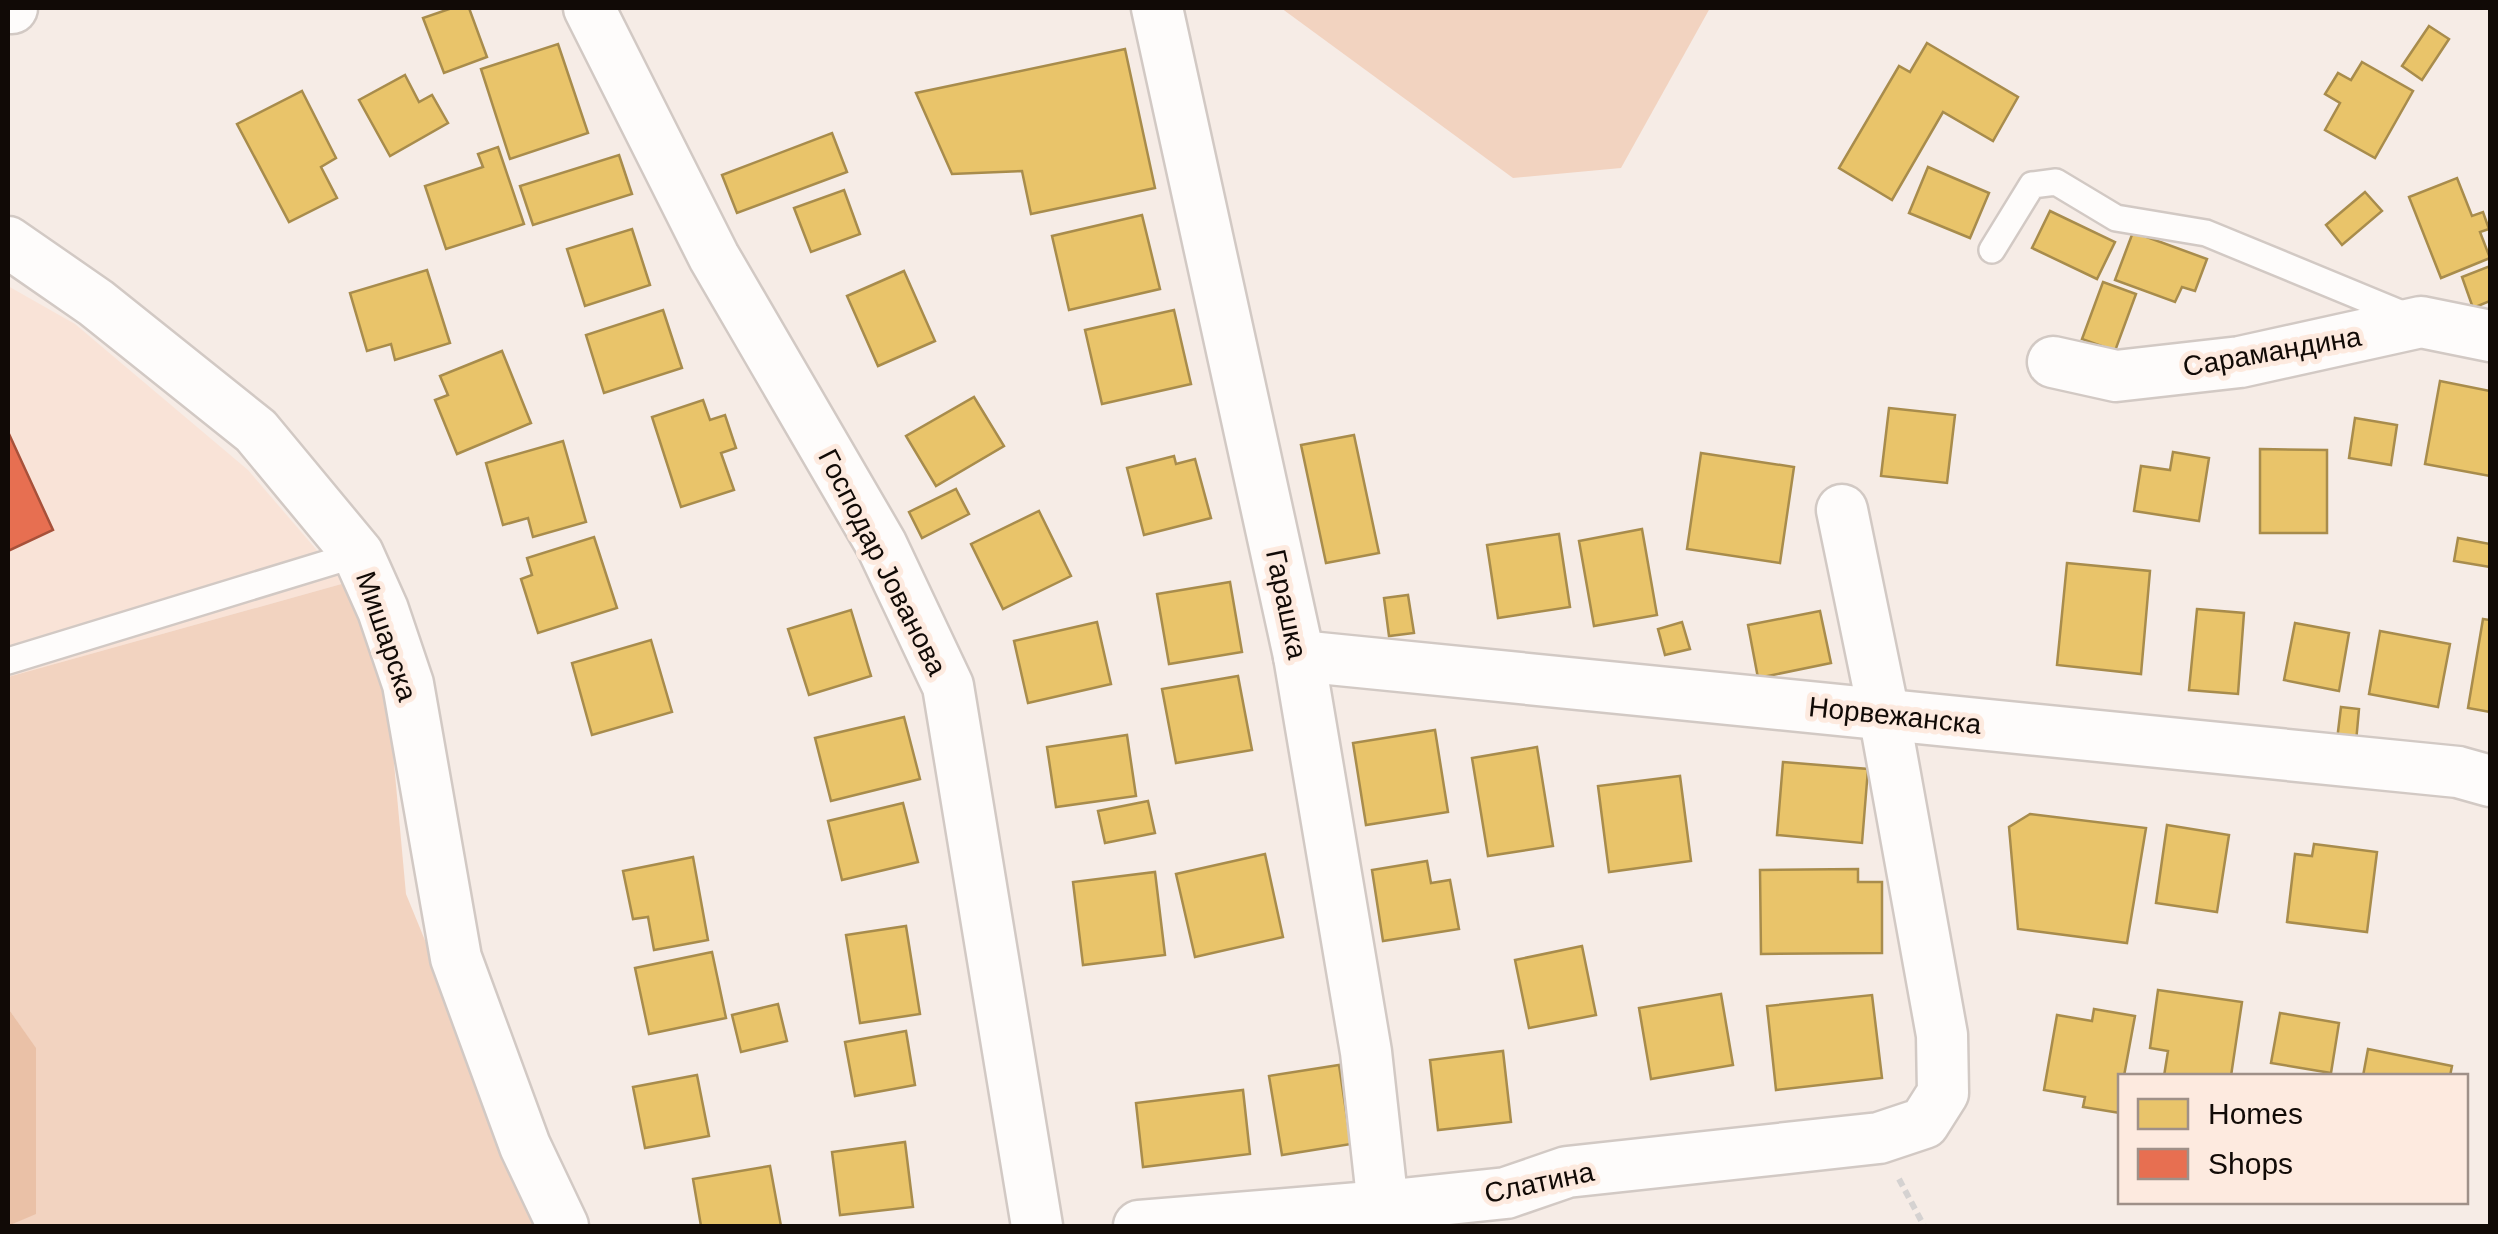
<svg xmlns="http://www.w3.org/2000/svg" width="2498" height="1234" viewBox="0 0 2498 1234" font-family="Arial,sans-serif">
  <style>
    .built { fill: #f9e3d7 }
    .green { fill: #f2d3c0 }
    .forest { fill: #eac1a7 }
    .homes { fill: #e9c46a; stroke: #a88c4c; stroke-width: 2.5 }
    .shops { fill: #e76f51; stroke: #a7513a; stroke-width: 2.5 }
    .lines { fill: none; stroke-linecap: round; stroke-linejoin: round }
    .lane-casing { stroke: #d2c9c4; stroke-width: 30 }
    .street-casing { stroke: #d2c9c4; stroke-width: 55 }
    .path { stroke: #d5d2d1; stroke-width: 6; stroke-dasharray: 8 5; stroke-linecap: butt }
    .lane { stroke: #fefcfb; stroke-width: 25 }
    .street { stroke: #fefcfb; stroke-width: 50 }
    .labels { text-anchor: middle; stroke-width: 10; stroke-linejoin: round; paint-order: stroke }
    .street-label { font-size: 28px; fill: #110a06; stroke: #fdeadf }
  </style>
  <rect width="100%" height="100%" fill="#f6ece6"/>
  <path class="built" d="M8 286 75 324 248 470 345 583 8 677Z"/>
  <g class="green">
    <path d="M1281 8H1710L1621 168 1513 178Z"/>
    <path d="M345 583 387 687 406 894 508 1143 535 1226H8L36 1213V1049L8 1008V677Z"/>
  </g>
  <path class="forest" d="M8 1008 36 1048V1214L8 1226Z"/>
  <g class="homes">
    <path d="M452 8H469L487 57 444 73 423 18Z"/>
    <path d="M2429 26 2449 39 2422 80 2402 66Z"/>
    <path d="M1927 43 2018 97 1993 141 1943 112 1892 200 1839 168 1899 66 1910 72Z"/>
    <path d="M558 44 588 133 510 159 481 69Z"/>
    <path d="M1125 49 1155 188 1031 214 1022 171 952 174 916 93Z"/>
    <path d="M2362 62 2413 91 2375 158 2325 130 2340 103 2325 94 2338 73 2351 80Z"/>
    <path d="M405 75 419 102 432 95 448 123 390 156 359 100Z"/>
    <path d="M302 91 336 158 321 167 337 198 289 222 237 124Z"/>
    <path d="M832 133 847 172 737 213 722 175Z"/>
    <path d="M498 147 524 224 446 249 425 186 483 167 478 154Z"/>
    <path d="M619 155 632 194 533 225 520 186Z"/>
    <path d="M1928 167 1989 193 1970 238 1909 213Z"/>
    <path d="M2457 178 2472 216 2483 212 2489 229 2480 232 2490 258 2441 278 2409 197Z"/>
    <path d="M844 190 860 234 811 252 794 208Z"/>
    <path d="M2365 192 2382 211 2342 245 2326 225Z"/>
    <path d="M2050 211 2115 242 2097 279 2032 248Z"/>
    <path d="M1142 215 1160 289 1069 310 1052 236Z"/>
    <path d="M632 229 650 285 585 306 567 249Z"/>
    <path d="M2133 232 2207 259 2195 291 2182 287 2175 302 2115 280Z"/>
    <path d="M2490 266V301L2473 308 2462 277Z"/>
    <path d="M427 270 450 343 395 360 391 344 367 351 350 293Z"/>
    <path d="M904 271 935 341 878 366 847 296Z"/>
    <path d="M2103 282 2136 294 2115 351 2082 339Z"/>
    <path d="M663 310 682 368 604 393 586 335Z"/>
    <path d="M1174 310 1191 384 1102 404 1085 330Z"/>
    <path d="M502 351 531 423 457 454 435 400 448 395 440 376Z"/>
    <path d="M2440 381 2490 391V476L2425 464Z"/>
    <path d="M974 397 1004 446 936 486 906 436Z"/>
    <path d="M703 400 710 420 725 415 736 448 721 453 734 490 681 507 652 417Z"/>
    <path d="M1889 408 1955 415 1947 483 1881 476Z"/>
    <path d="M2355 418 2397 425 2391 465 2349 458Z"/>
    <path d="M1354 435 1379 553 1326 563 1301 445Z"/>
    <path d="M563 441 586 522 533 537 528 518 503 525 486 463Z"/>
    <path d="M2260 449 2327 450V533H2260Z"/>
    <path d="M2173 452 2209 458 2199 521 2134 511 2141 466 2170 470Z"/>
    <path d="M1701 453 1794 467 1780 563 1687 549Z"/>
    <path d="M1174 456 1176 464 1195 459 1211 518 1144 535 1127 468Z"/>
    <path d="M956 489 969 514 922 538 909 512Z"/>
    <path d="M1039 511 1071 576 1003 609 971 544Z"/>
    <path d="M1642 529 1657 615 1594 626 1579 541Z"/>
    <path d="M1559 534 1570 607 1498 618 1487 545Z"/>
    <path d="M594 537 617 608 538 633 521 579 532 575 527 558Z"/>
    <path d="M2458 538 2490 544V567L2454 561Z"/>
    <path d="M2067 563 2150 571 2141 674 2057 665Z"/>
    <path d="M1230 582 1242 652 1169 664 1157 594Z"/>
    <path d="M1408 595 1414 633 1389 636 1384 598Z"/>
    <path d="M2197 609 2244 613 2238 694 2189 690Z"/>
    <path d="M851 610 871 676 809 695 788 629Z"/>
    <path d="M1820 611 1831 663 1758 678 1748 625Z"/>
    <path d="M2483 619 2490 620V712L2468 708Z"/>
    <path d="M1097 622 1111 684 1028 703 1014 641Z"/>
    <path d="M1682 622 1690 649 1665 655 1658 629Z"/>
    <path d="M2295 623 2349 633 2339 691 2284 680Z"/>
    <path d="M2380 631 2450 644 2438 707 2369 694Z"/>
    <path d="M651 640 672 712 592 735 572 663Z"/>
    <path d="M1238 676 1252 750 1176 763 1162 689Z"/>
    <path d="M2341 707 2359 709 2356 742 2337 740Z"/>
    <path d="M904 717 920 779 831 801 815 738Z"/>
    <path d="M1435 730 1448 812 1366 825 1353 743Z"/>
    <path d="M1127 735 1136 796 1056 807 1047 747Z"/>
    <path d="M1537 747 1553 846 1488 856 1472 758Z"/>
    <path d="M1783 762 1868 769 1862 843 1777 835Z"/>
    <path d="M1680 776 1691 861 1609 872 1598 786Z"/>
    <path d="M1148 801 1155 833 1105 843 1098 811Z"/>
    <path d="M903 803 918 862 842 880 828 821Z"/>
    <path d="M2030 814 2146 828 2127 943 2018 929 2009 827Z"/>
    <path d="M2167 825 2229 835 2217 912 2156 903Z"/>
    <path d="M2314 844 2377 852 2367 932 2287 922 2295 854 2312 856Z"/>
    <path d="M1265 854 1283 937 1195 957 1176 874Z"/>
    <path d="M693 857 708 940 654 950 648 917 633 919 623 871Z"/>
    <path d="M1427 861 1431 883 1450 880 1459 929 1383 941 1372 870Z"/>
    <path d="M1858 869V882H1882V953L1761 954 1760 870Z"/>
    <path d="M1155 872 1165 955 1083 965 1073 882Z"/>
    <path d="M906 926 920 1014 860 1023 846 935Z"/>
    <path d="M1582 946 1596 1015 1529 1028 1515 960Z"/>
    <path d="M712 952 726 1018 649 1034 635 968Z"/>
    <path d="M2158 990 2242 1002 2231 1076H2164L2168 1051 2150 1048Z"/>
    <path d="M1721 994 1733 1065 1651 1079 1639 1008Z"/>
    <path d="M1872 995 1882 1078 1776 1090 1767 1006Z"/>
    <path d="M778 1004 787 1041 741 1052 732 1015Z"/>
    <path d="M2094 1009 2135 1016 2124 1076H2120V1113L2083 1107 2085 1097 2044 1090 2057 1015 2092 1021Z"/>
    <path d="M2280 1013 2339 1023 2331 1073 2271 1063Z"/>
    <path d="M906 1031 915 1085 855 1096 845 1042Z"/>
    <path d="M2368 1049 2452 1066 2450 1076H2363Z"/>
    <path d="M1503 1051 1511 1122 1438 1130 1430 1060Z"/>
    <path d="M1339 1065 1351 1144 1282 1155 1269 1076Z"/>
    <path d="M697 1075 709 1136 645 1148 633 1087Z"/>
    <path d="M1243 1090 1250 1154 1143 1167 1136 1103Z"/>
    <path d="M905 1142 913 1207 840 1215 832 1152Z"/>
    <path d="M770 1166 781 1226H701L693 1179Z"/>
  </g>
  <path class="shops" d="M9 434 53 530 8 551V435Z"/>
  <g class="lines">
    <defs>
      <g id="lane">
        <path d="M1992 250 2032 185 2056 182 2116 218 2206 233 2412 318"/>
        <path d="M8 661 358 554"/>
      </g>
      <g id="street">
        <path d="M8 8H12"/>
        <path d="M589 8 714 257 881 544 948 686 1037 1226"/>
        <path d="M1157 8 1299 656 1366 1052 1383 1206"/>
        <path d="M8 242 96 303 256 431 358 554 383 610 408 684 456 958 525 1146 563 1226"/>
        <path d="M2053 362 2116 376 2240 362 2421 322 2490 336"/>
        <path d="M1299 656 2458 772 2490 781"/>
        <path d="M1139 1226 1383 1206 1506 1193 1567 1172 1879 1138 1924 1123 1943 1093 1942 1035 1884 714 1842 510"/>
      </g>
    </defs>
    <use href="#lane" class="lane-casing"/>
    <use href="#street" class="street-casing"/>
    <path class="path" d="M1899 1179 1924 1226"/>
    <use href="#lane" class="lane"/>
    <use href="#street" class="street"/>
  </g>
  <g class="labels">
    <g class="street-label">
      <text transform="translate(2272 351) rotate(-10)" y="10">Сарамандина</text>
      <text transform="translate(883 562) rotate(63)" y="10">Господар Јованова</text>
      <text transform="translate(1287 604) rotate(78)" y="10">Гарашка</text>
      <text transform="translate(387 636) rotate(71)" y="10">Мишарска</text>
      <text transform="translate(1895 715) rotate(6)" y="10">Норвежанска</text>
      <text transform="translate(1539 1182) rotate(-12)" y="10">Слатина</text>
    </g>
  </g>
  <rect width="2498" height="1234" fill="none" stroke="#110a06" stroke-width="20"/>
  <rect x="2118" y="1074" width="350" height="130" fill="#fdeadf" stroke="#9f9088" stroke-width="2.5"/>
  <rect x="2138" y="1099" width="50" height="30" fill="#e9c46a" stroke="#9f9088" stroke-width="2.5"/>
  <text x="2208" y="1124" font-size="30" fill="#110a06">Homes</text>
  <rect x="2138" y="1149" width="50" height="30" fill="#e76f51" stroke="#9f9088" stroke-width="2.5"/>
  <text x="2208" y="1174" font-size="30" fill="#110a06">Shops</text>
</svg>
